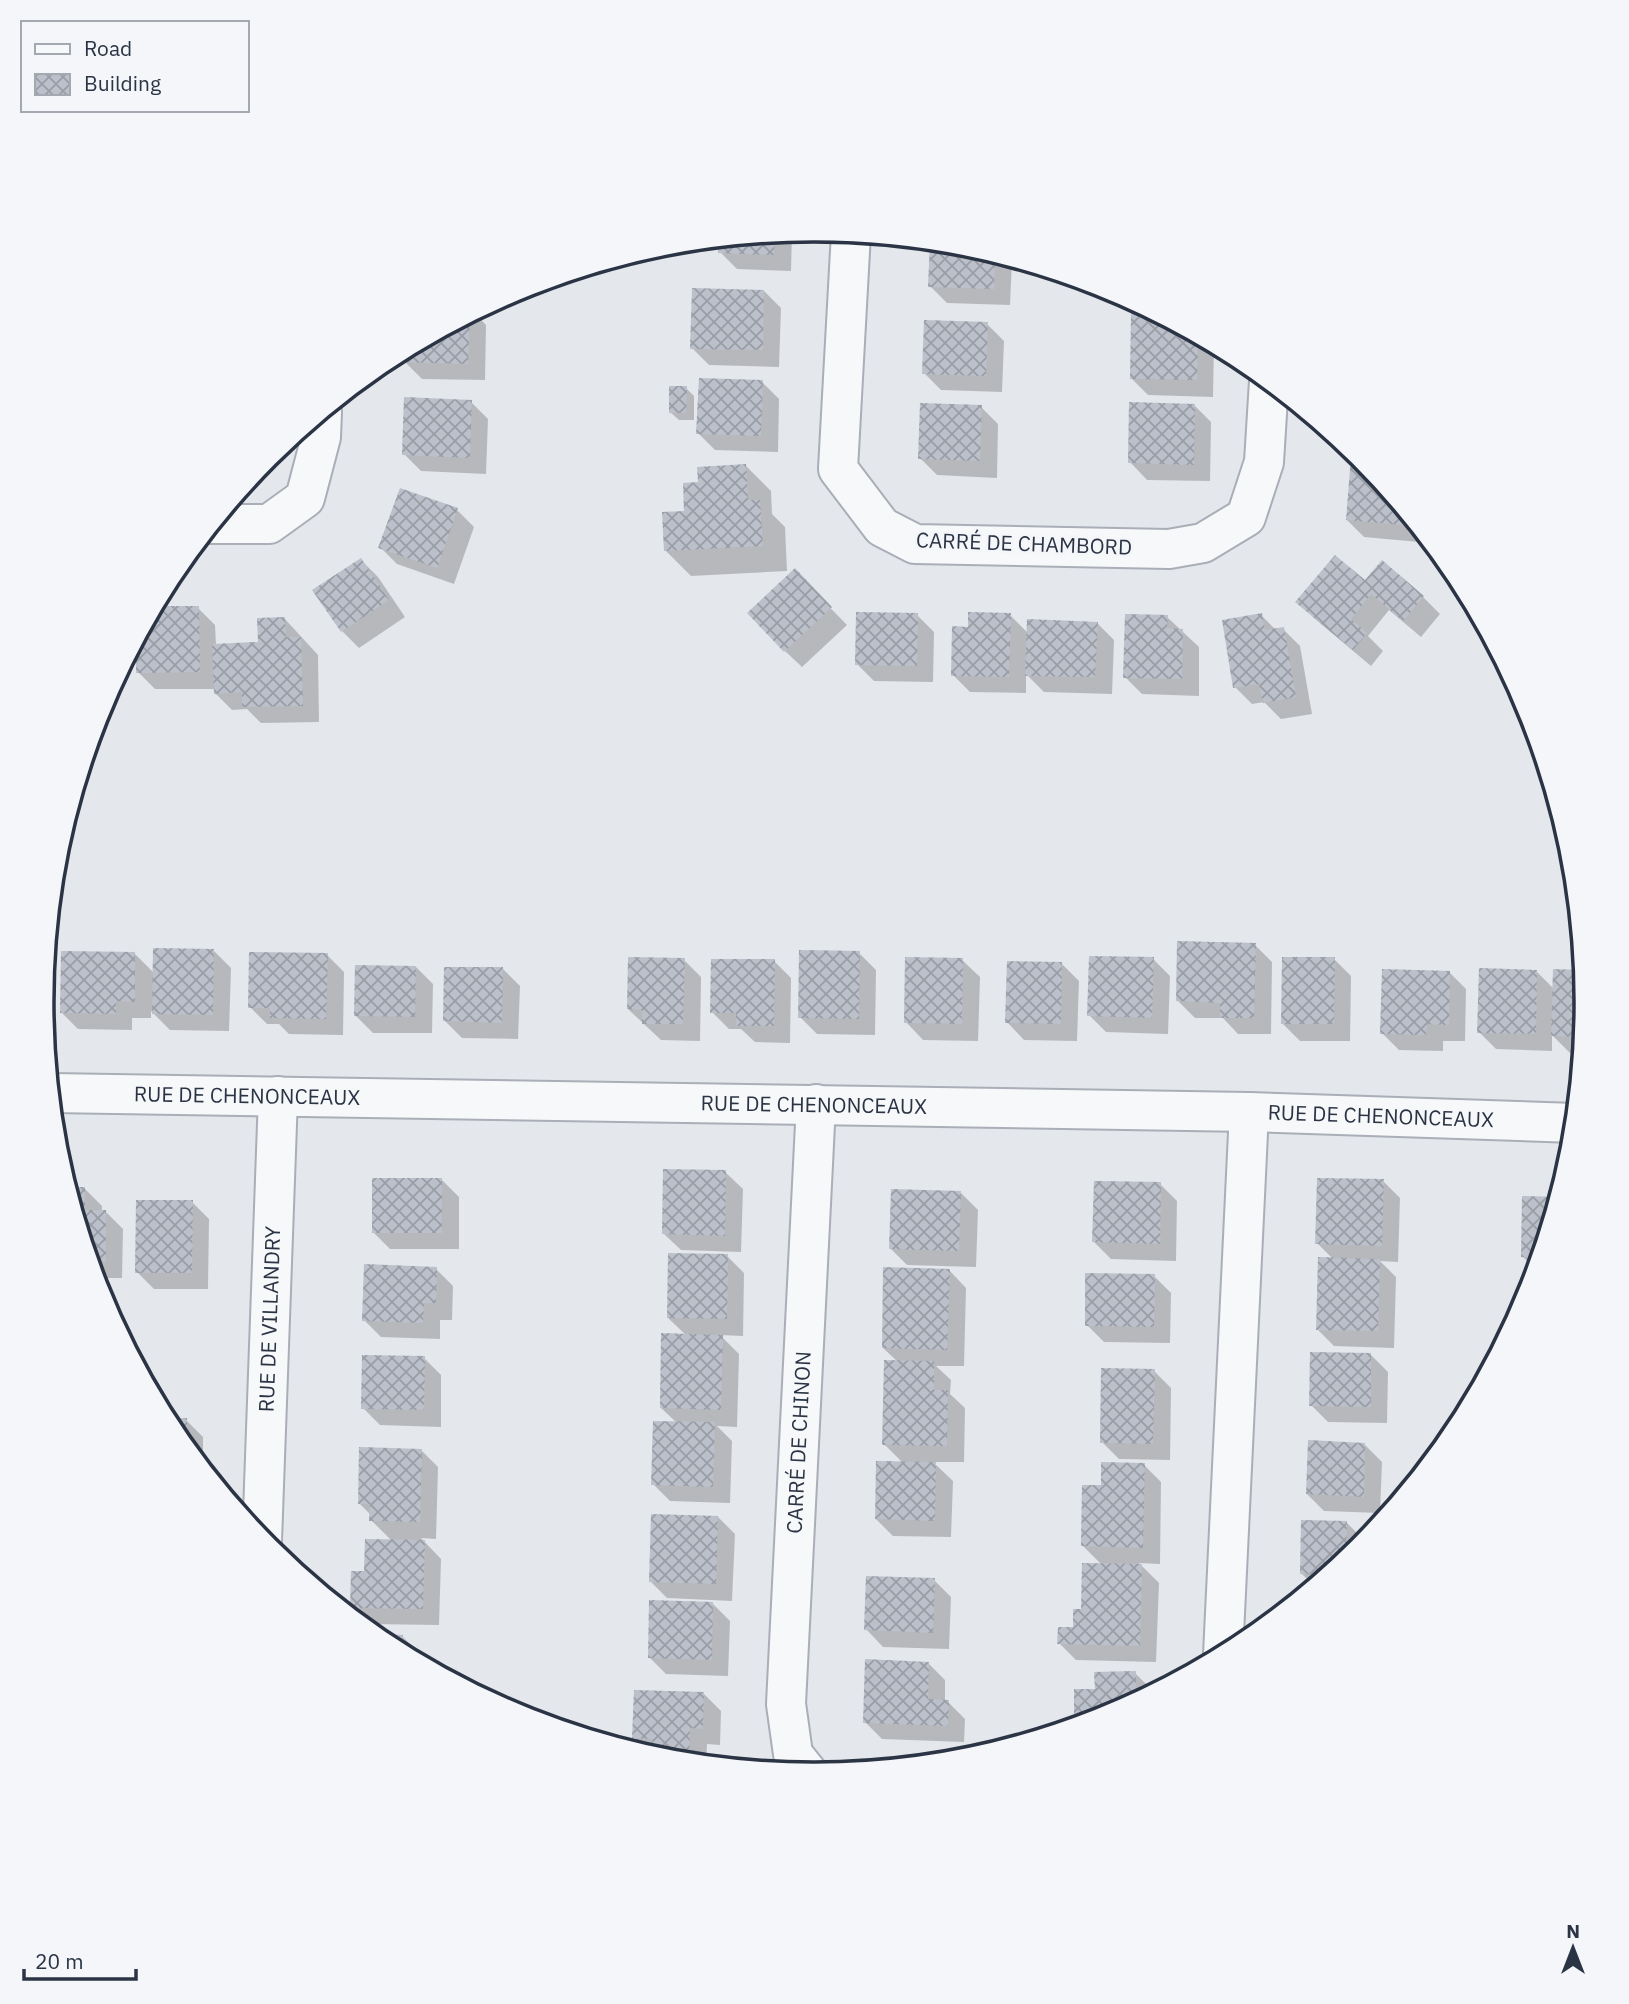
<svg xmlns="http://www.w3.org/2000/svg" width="1629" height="2004" viewBox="0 0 1629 2004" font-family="'IBM Plex Sans',sans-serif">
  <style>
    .shadow { fill: #0003 }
    .building { fill: url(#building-cross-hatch) }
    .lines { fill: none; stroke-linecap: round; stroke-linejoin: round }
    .street-casing { stroke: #a9aeb7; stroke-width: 42 }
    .street { stroke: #f7f8fa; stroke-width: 38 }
    .labels { text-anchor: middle; stroke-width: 6; stroke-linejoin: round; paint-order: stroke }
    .street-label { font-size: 21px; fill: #2b3445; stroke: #f4f6f9 }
    .rim { fill: none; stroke: #2b3445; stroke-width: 3.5 }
  </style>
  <defs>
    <pattern id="building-cross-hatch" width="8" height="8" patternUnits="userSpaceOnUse" patternTransform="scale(1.75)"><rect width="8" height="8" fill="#bbc0ca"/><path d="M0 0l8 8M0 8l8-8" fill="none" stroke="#989da6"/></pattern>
  </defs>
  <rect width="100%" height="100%" fill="#e4e7ec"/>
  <g class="shadow">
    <path d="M792 232 791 271 737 269 720 252V239Z"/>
    <path d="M932 241 966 244 1012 259 1010 305 947 303 930 286Z"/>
    <path d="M764 291 781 308 779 367 709 365 692 348Z"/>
    <path d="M474 312 486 325 485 380 422 379 405 362 406 349Z"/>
    <path d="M1133 315H1161L1214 344 1213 397 1148 395 1131 378Z"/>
    <path d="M987 324 1004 341 1002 392 941 390 924 373Z"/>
    <path d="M762 382 779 399 778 452 715 450 698 433Z"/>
    <path d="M686 388 694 396V420H679L670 412Z"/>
    <path d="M471 402 488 419 486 474 421 471 404 454Z"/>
    <path d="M1194 405 1211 422 1210 481 1147 480 1130 462Z"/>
    <path d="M981 407 998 424 997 478 937 475 920 458Z"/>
    <path d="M268 456V467H259Z"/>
    <path d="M1364 460 1430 540V543L1364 537 1347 520Z"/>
    <path d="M746 466 771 491 772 514 785 527 787 571 691 576 666 551 700 484Z"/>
    <path d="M457 510 474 527 454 584 397 564 380 547Z"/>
    <path d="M361 560 378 577 405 617 359 648 342 631Z"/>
    <path d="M1365 583 1423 597 1440 614 1421 637 1389 610 1368 636 1383 651 1371 666 1315 619 1298 602Z"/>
    <path d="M811 588 847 625 802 667 785 651Z"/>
    <path d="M153 608H198L215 625 216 645 260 644 284 618 318 655 319 722 261 723 247 709 232 710 215 693V689H155L138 672 137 638Z"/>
    <path d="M917 615 934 632 933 682 874 681 857 664Z"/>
    <path d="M1010 615 1028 633 1097 623 1114 640 1112 694 1044 692 1026 674V693L970 692 953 675 969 628Z"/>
    <path d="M1261 615 1276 630 1283 629 1300 646 1312 714 1281 719 1264 702 1252 704 1235 687Z"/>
    <path d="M1167 617 1199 647V696L1142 694 1125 677Z"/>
    <path d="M120 671V688H111Z"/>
    <path d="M1255 945 1272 962 1271 1034H1238L1223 1018H1195L1178 1001Z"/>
    <path d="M214 951 231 968 229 1031 170 1030 151 1011V1018H132V1030L78 1029 61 1012 135 954 154 973Z"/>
    <path d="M859 953 876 970 875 1035 817 1034 800 1017Z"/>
    <path d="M327 955 344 972 343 1035 289 1034 279 1024H267L250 1007Z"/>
    <path d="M1583 957 1587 1002 1582 1053H1570L1552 1035V1051L1496 1049 1479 1032 1537 972 1554 989 1582 972Z"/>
    <path d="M1153 959 1170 976 1168 1034 1106 1032 1089 1015Z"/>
    <path d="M1334 959 1351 976 1350 1041H1300L1283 1024Z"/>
    <path d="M684 960 701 977 700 1041 661 1040 628 1009Z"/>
    <path d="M962 960 980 977 978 1041 923 1040 906 1022Z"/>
    <path d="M774 961 791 978 790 1043 755 1042 741 1029H729L712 1012Z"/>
    <path d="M1062 964 1079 981 1077 1041 1024 1040 1007 1022Z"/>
    <path d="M416 967 433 984 432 1033H373L356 1016Z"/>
    <path d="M503 969 520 986 518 1039 462 1038 445 1021Z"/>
    <path d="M45 972 48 976 47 1030H45L42 1002Z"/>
    <path d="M1449 972 1466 989 1465 1041H1443V1051L1399 1050 1382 1033Z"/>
    <path d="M725 1172 743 1189 741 1252 681 1250 663 1233Z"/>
    <path d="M442 1180 459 1197V1249H390L373 1232Z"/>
    <path d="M1383 1181 1400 1198 1398 1262 1380 1261 1396 1277 1394 1348 1334 1346 1317 1329 1333 1259 1317 1243Z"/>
    <path d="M1160 1184 1177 1201 1176 1261 1111 1259 1094 1242Z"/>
    <path d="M68 1189H85L102 1206V1212H106L123 1229 122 1278H95Z"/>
    <path d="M961 1193 978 1210 976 1267 907 1265 890 1248Z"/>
    <path d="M1558 1199 1536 1270 1522 1256Z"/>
    <path d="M192 1202 209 1219 208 1289H154L137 1272Z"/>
    <path d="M727 1256 744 1273 743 1336 720 1335 739 1354 737 1427 717 1426 732 1441 730 1503 670 1501 653 1484 677 1423 661 1408 687 1336 668 1318Z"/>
    <path d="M436 1269 453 1286 452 1320H440V1339L381 1337 364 1320Z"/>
    <path d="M949 1270 966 1288 964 1366H936L951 1380 950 1394 965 1408 964 1462H933L953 1481 951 1537 893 1536 876 1519 903 1463 884 1444 898 1362 883 1348Z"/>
    <path d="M1154 1276 1171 1293 1170 1343 1104 1342 1087 1325Z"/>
    <path d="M1371 1355 1388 1372 1387 1423 1328 1422 1311 1405Z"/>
    <path d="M424 1358 441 1375V1427L380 1425 363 1408Z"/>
    <path d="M1154 1371 1171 1388 1170 1460 1119 1459 1102 1442Z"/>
    <path d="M158 1405H166L181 1420H186L203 1437V1469L172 1431Z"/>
    <path d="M1365 1445 1382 1462 1380 1513 1324 1511 1307 1494Z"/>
    <path d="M421 1450 438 1467 436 1539 421 1538 441 1559 439 1625 369 1624 352 1607 365 1573 392 1541 371 1520V1515L359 1503Z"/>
    <path d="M1144 1465 1161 1482 1160 1564 1139 1563 1159 1583 1156 1662 1076 1660 1059 1643 1075 1629 1102 1565 1083 1546 1103 1487Z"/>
    <path d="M718 1517 735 1534 732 1601 667 1598 650 1581Z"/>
    <path d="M1347 1523 1364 1540 1363 1545 1314 1586 1302 1574Z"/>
    <path d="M934 1580 951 1597 949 1649 883 1647 866 1629Z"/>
    <path d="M713 1604 730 1621 728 1676 666 1674 649 1657Z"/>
    <path d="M375 1636H402L419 1653V1662L385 1644Z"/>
    <path d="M928 1663 945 1680V1702H948L965 1719 964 1742 882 1739 865 1722Z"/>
    <path d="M1135 1673 1152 1690V1693L1110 1716 1097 1691Z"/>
    <path d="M704 1694 721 1711 720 1745 707 1744 706 1764 663 1760 654 1757V1754H651L634 1737Z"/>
  </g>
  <g class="building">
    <path d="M775 233 774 255 718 253V239Z"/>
    <path d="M930 241 966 244 995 253 994 289 928 287Z"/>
    <path d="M692 288 764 290 763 350 690 349Z"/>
    <path d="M1131 313 1157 314 1198 335 1197 380 1130 379Z"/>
    <path d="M470 315 468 364 404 362V350Z"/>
    <path d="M924 320 988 322 986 376 922 374Z"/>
    <path d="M699 378 763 380 761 436 696 434Z"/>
    <path d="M669 386H687L686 413H669Z"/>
    <path d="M404 397 472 400 470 458 402 455Z"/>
    <path d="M1129 402 1195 404 1194 465 1128 463Z"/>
    <path d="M920 403 982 405 980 461 918 459Z"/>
    <path d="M1351 457 1363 458 1414 521V526L1346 520Z"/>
    <path d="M746 464 748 500H760L763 546 664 551 662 512 684 511 683 483 698 482 697 467Z"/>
    <path d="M400 488 458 508 437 568 378 548Z"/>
    <path d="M1335 555 1365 580 1382 560 1424 596 1403 621 1371 594 1351 619 1367 633 1353 650 1295 602Z"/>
    <path d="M361 558 389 600 341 632 312 590Z"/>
    <path d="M795 568 832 607 784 652 747 613Z"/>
    <path d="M154 606H199L200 672 136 673V641Z"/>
    <path d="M856 612 918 613 917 666 855 665Z"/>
    <path d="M968 612 1011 613 1009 677 951 676 952 626 968 627Z"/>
    <path d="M1262 613 1265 630 1284 627 1296 697 1263 703 1259 684 1233 688 1222 620Z"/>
    <path d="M1125 614 1168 615 1167 628 1183 629 1182 679 1123 678Z"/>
    <path d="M285 617 286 637H301L303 706 242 707V692L214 694 212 644 258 642 257 618Z"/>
    <path d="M1027 619 1098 622 1095 677 1025 676Z"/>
    <path d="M1177 941 1256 943 1254 1018H1220V1003L1176 1001Z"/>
    <path d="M153 948 214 949 213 1015 152 1014Z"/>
    <path d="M799 950 860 951 859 1019 798 1018Z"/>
    <path d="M61 951 135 952V1002L116 1001V1014L60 1013Z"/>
    <path d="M249 952 328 953 326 1019 270 1018V1008H248Z"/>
    <path d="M1089 956 1154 957 1152 1018 1087 1016Z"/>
    <path d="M1581 956H1582L1587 1002 1584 1037 1551 1036 1553 969 1580 970Z"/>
    <path d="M628 957 685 958 683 1024H642V1010L627 1009Z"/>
    <path d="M905 957 963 958 962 1024 904 1023Z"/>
    <path d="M1282 957H1335L1334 1024H1281Z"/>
    <path d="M711 959H775L774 1026H736V1013H710Z"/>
    <path d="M1007 961 1062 962 1061 1024 1005 1023Z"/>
    <path d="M355 965 416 966 415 1017 354 1016Z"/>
    <path d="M444 967H503L502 1023 443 1021Z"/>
    <path d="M1479 968 1537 970 1536 1034 1477 1033Z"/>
    <path d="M1382 969 1450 971 1449 1025 1427 1024 1426 1035 1380 1034Z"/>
    <path d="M663 1169 726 1170 725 1236 662 1234Z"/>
    <rect x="372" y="1178" width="70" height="55"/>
    <path d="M1317 1178 1384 1179 1382 1246 1315 1244Z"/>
    <path d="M1094 1181 1161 1182 1160 1244 1092 1242Z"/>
    <path d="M67 1187H85V1210H106V1262H90Z"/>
    <path d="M891 1189 961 1191 959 1251 889 1249Z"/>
    <path d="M1522 1196 1559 1197 1540 1257H1521Z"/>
    <path d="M136 1200H193L192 1273H135Z"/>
    <path d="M668 1253 728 1254 727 1319 667 1318Z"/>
    <path d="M1318 1257 1380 1259 1378 1331 1316 1330Z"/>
    <path d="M364 1264 437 1267 436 1303H424L423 1323 362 1321Z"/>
    <path d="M883 1267 950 1269 947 1350 882 1348Z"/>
    <path d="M1085 1273 1155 1274 1154 1327 1085 1326Z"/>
    <path d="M1519 1289H1531L1518 1316Z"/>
    <path d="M661 1333 723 1335 721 1410 660 1408Z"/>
    <path d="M1310 1352 1371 1353V1407L1309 1406Z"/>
    <path d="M362 1355 425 1356 424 1410 361 1409Z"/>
    <path d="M884 1360 934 1361V1390H948L947 1446 882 1445Z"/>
    <path d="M1101 1368 1155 1369 1153 1444 1100 1443Z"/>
    <path d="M167 1403V1418H187V1449L172 1431 157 1404Z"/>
    <path d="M653 1421 715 1422 713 1487 651 1485Z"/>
    <path d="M1308 1440 1365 1443 1364 1497 1306 1494Z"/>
    <path d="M359 1447 422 1449 420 1522 369 1521 370 1504H358Z"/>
    <path d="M876 1461 936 1462 935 1521 875 1519Z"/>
    <path d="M1101 1462 1145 1463 1143 1548 1081 1546 1082 1485H1101Z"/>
    <path d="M651 1514 718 1516 716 1584 649 1582Z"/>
    <path d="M1301 1520 1347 1521 1346 1560 1328 1575 1300 1574Z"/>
    <path d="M365 1539 425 1540 423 1609 350 1608 351 1571H364Z"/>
    <path d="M1082 1563 1142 1564 1140 1646 1057 1644 1058 1627H1073V1609H1081Z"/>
    <path d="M866 1576 935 1578 933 1633 864 1630Z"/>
    <path d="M649 1600 713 1602 712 1660 648 1658Z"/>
    <path d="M372 1634 403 1635 402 1653 385 1644Z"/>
    <path d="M865 1659 929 1662 928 1699 949 1700 948 1726 863 1723Z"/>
    <path d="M1136 1671V1702L1110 1716 1074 1727V1689H1095L1094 1672Z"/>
    <path d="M634 1690 704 1692 703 1729 690 1728 689 1762 663 1760 652 1756V1739L632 1738Z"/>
  </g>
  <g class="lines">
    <defs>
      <g id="street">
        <path d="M851 233 838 469 882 527 915 544 1169 549 1203 543 1246 517 1264 462 1269 381"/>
        <path d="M212 524H269L305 498 321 437 322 412"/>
        <path id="s1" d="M51 1093 1249 1112 1575 1123"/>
        <path id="s2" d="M262 1541 278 1096"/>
        <path d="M1223 1655 1249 1112"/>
        <path id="s3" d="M809 1774 793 1754 786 1704 816 1104"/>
      </g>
    </defs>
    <use href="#street" class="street-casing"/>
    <use href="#street" class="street"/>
  </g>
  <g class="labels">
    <g class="street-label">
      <text transform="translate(1024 544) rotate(2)" y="7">CARRÉ DE CHAMBORD</text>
      <text dy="7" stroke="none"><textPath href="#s1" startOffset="196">RUE DE CHENONCEAUX</textPath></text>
      <text dy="7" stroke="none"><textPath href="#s1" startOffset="763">RUE DE CHENONCEAUX</textPath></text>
      <text dy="7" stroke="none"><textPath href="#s1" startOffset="1330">RUE DE CHENONCEAUX</textPath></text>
      <text dy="7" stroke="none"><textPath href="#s2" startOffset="222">RUE DE VILLANDRY</textPath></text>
      <text dy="7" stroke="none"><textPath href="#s3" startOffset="338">CARRÉ DE CHINON</textPath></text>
    </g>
  </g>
  <path d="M0 0H1629V2004H0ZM54 1002a760 760 0 1 1 1520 0a760 760 0 1 1-1520 0Z" fill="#f4f6f9" fill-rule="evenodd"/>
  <path class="rim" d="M54 1002a760 760 0 1 1 1520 0a760 760 0 1 1-1520 0Z"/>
  <rect x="21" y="21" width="228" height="91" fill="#f4f6f9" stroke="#a4a8b1" stroke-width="2"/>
  <rect x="35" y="44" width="35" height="10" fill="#f7f8fa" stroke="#a4a8b1" stroke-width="2"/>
  <text x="84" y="56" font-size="21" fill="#2b3445">Road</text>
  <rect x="35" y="74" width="35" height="21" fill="url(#building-cross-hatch)" stroke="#a4a8b1" stroke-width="2"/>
  <text x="84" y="91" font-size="21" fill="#2b3445">Building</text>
  <g transform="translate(1573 1948)" stroke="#f4f6f9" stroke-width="5" paint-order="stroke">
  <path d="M0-5L12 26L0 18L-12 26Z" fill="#2b3445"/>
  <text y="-10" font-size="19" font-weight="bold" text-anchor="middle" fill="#2b3445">N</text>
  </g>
  <path d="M24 1969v10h112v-10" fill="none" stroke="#2b3445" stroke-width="3.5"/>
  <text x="35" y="1969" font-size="21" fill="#2b3445" stroke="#f4f6f9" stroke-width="5" paint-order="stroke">20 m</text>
</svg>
